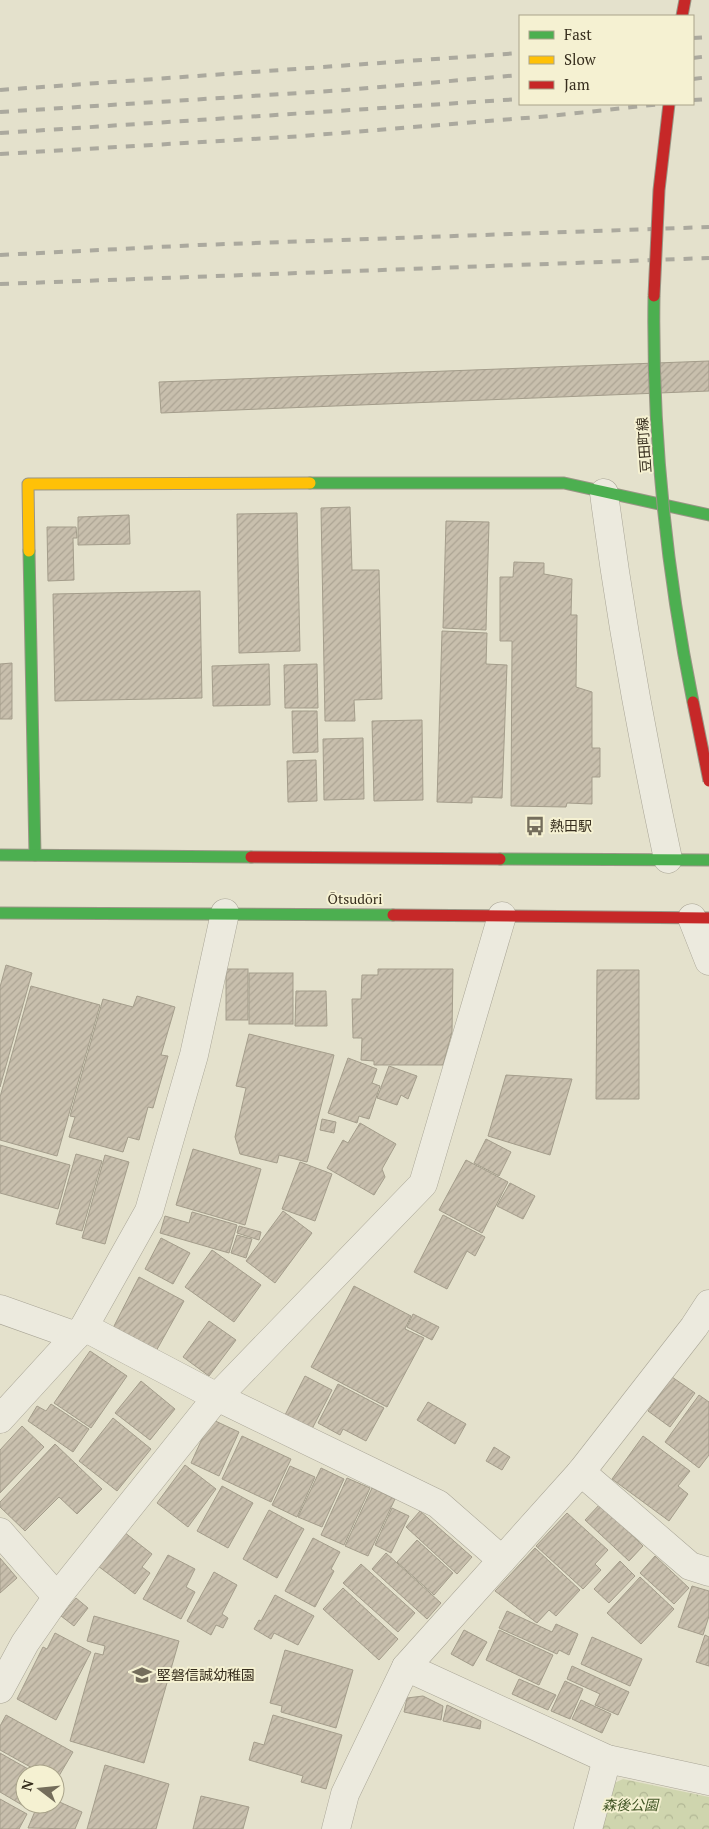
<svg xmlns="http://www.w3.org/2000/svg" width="709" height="1829" viewBox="0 0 709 1829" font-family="'PT Serif','Noto Sans JP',serif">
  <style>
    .forest { fill: url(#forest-crowns) }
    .building { fill: url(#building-hatch); stroke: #a49d8b }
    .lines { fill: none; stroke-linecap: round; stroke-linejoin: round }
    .street-casing { stroke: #a9a596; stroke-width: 29 }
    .fast-casing { stroke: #999585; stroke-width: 13 }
    .slow-casing { stroke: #999585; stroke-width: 13 }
    .jam-casing { stroke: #999585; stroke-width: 13 }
    .street { stroke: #eceade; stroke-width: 28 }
    .fast { stroke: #4caf50; stroke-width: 11 }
    .slow { stroke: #ffc107; stroke-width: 11 }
    .jam { stroke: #c62828; stroke-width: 11 }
    .rail { stroke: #aba99e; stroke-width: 4; stroke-dasharray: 9 9; stroke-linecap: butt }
    .fast-bridge-casing { stroke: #999585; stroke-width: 13; stroke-linecap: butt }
    .jam-bridge-casing { stroke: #999585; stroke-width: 13; stroke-linecap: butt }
    .fast-bridge { stroke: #4caf50; stroke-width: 11 }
    .jam-bridge { stroke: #c62828; stroke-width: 11 }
    .labels { text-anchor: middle; stroke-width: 4; stroke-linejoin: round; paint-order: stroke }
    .street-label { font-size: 14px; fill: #372e1e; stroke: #f5f1d2 }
    .poi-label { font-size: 14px; fill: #372e1e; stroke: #f5f1d2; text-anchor: start }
    .park-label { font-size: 14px; font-style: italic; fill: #405424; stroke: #f5f1d2 }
  </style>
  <defs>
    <pattern id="forest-crowns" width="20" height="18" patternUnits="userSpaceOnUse" patternTransform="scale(1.25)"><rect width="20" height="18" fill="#cfd5ae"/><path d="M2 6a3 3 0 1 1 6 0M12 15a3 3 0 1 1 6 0" fill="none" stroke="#b2b795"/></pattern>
    <pattern id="building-hatch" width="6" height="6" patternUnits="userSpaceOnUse" patternTransform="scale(1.25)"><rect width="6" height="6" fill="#c8bfad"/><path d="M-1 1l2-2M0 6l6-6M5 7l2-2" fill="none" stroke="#aca494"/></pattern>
  </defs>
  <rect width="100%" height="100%" fill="#e4e1cc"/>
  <path class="forest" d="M623 1779 709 1797V1829H597L608 1786Z"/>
  <g class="building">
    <path d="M709 361V391L161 413 159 382Z"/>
    <path d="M350 507 352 570H379L382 699 354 700 355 721H325L321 508Z"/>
    <path d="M297 513 300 651 239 653 237 514Z"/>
    <path d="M129 515 130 544 78 545V517Z"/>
    <path d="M446 521 489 522 486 630 443 628Z"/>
    <path d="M47 527H76L77 538H73L74 580 48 581Z"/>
    <path d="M514 562 544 563V574L572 579 571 615H577L576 687 592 692V748H600V777H592V804L567 803 566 807 511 806 512 641H500V577H513Z"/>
    <path d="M200 591 202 698 55 701 53 594Z"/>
    <path d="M442 631 487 633 486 664 507 665 502 798 472 797V803L437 802Z"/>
    <path d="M12 663V719H0V664Z"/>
    <path d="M269 664 270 705 213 706 212 666Z"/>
    <path d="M317 664 318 708H285L284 665Z"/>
    <path d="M292 711H317L318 752 293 753Z"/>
    <path d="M422 720 423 800 374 801 372 721Z"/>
    <path d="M363 738 364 799 324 800 323 739Z"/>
    <path d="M316 760 317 801 288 802 287 761Z"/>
    <path d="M6 965 32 973 0 1087V987Z"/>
    <rect x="226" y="969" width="22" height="51"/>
    <path d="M378 969H453L452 1032 443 1065H374V1061L361 1060 362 1038H353L352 999H361L362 975H378Z"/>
    <path d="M597 970H639V1099H596Z"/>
    <rect x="249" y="973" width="44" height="51"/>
    <path d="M31 986 100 1005 57 1156 0 1140V1097Z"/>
    <path d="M296 991H326L327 1026H295Z"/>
    <path d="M137 996 175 1007 161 1055 168 1056 153 1108 148 1107 139 1140 128 1137 123 1152 69 1137 75 1117 70 1116 103 999 133 1007Z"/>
    <path d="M249 1034 334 1055 307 1162 279 1155 277 1163 240 1154 235 1137 246 1088 236 1086Z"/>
    <path d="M348 1058 377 1069 372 1083 380 1086 369 1119 359 1116 357 1123 328 1113Z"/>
    <path d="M389 1066 417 1076 408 1099 401 1095 397 1105 377 1098Z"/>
    <path d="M506 1075 572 1079 550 1155 488 1136Z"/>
    <path d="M322 1119 336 1122 334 1133 320 1130Z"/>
    <path d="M360 1123 396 1144 382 1169 385 1177 374 1195 327 1168 343 1140 348 1143Z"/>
    <path d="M486 1139 511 1152 499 1176 474 1163Z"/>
    <path d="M0 1145 70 1165 58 1209 0 1193Z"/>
    <path d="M193 1149 261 1169 245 1225 176 1205Z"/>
    <path d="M76 1154 102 1161 82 1231 56 1224Z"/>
    <path d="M105 1155 129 1162 105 1244 82 1238Z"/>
    <path d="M466 1160 508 1182 482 1233 439 1210Z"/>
    <path d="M300 1162 332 1174 315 1221 282 1209Z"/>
    <path d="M510 1183 535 1196 523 1219 497 1206Z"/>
    <path d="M283 1211 312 1233 275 1283 246 1261Z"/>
    <path d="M192 1212 237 1225 229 1253 160 1233 165 1216 189 1223Z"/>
    <path d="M443 1215 485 1237 475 1256 467 1251 447 1289 414 1272Z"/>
    <path d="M239 1226 261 1232 259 1240 237 1233Z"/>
    <path d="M237 1235 252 1239 246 1258 231 1253Z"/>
    <path d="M161 1238 190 1253 173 1284 145 1269Z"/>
    <path d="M212 1250 261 1285 234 1322 185 1287Z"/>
    <path d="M139 1277 184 1301 155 1353 112 1330Z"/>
    <path d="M354 1286 411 1316 405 1329 424 1338 387 1407 311 1367Z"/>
    <path d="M413 1314 439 1327 432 1340 407 1327Z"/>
    <path d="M209 1321 236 1340 209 1376 183 1357Z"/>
    <path d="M90 1351 127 1376 91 1428 54 1403Z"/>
    <path d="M305 1376 332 1390 312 1429 285 1415Z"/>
    <path d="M672 1377 695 1393 670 1427 648 1411Z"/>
    <path d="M141 1381 175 1409 150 1440 115 1413Z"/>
    <path d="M338 1384 384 1408 366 1441 343 1429 340 1435 318 1423Z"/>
    <path d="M699 1395 709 1402V1455L699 1468 665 1442Z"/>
    <path d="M428 1402 466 1424 455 1444 417 1420Z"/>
    <path d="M51 1404 89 1429 73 1452 28 1421 37 1406 46 1411Z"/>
    <path d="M113 1418 151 1449 117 1491 79 1461Z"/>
    <path d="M211 1419 239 1432 219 1476 191 1463Z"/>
    <path d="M22 1426 44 1447 0 1493V1450Z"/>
    <path d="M242 1436 291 1459 271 1502 222 1479Z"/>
    <path d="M643 1436 690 1471 678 1486 688 1494 669 1521 612 1479Z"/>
    <path d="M55 1444 102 1489 77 1514 59 1497 25 1531 0 1507V1502Z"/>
    <path d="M494 1447 510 1457 502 1470 486 1461Z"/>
    <path d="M185 1465 216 1489 188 1527 157 1503Z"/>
    <path d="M290 1466 315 1477 297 1517 272 1505Z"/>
    <path d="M321 1468 344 1479 322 1527 298 1517Z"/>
    <path d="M347 1478 370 1488 344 1545 321 1535Z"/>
    <path d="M222 1486 253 1503 228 1548 197 1531Z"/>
    <path d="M372 1488 395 1499 368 1556 345 1546Z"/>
    <path d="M600 1504 643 1546 629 1561 585 1520Z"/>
    <path d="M392 1508 409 1516 391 1553 375 1545Z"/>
    <path d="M269 1510 304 1529 277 1578 243 1559Z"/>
    <path d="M420 1511 472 1557 457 1574 406 1527Z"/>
    <path d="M567 1513 608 1550 595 1564 601 1570 583 1589 536 1546Z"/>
    <path d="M124 1532 152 1554 142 1567 150 1573 135 1594 98 1566Z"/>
    <path d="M313 1538 340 1552 331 1569 334 1571 315 1607 285 1591Z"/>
    <path d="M417 1540 453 1573 434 1595 397 1562Z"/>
    <path d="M535 1548 580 1590 556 1616 549 1610 537 1623 495 1591Z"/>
    <path d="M386 1553 441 1603 427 1619 372 1569Z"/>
    <path d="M168 1555 195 1569 186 1587 195 1592 181 1619 143 1599Z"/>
    <path d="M655 1556 689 1588 674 1604 640 1573Z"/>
    <path d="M0 1558 17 1578 0 1593Z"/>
    <path d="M620 1561 635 1576 609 1603 594 1589Z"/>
    <path d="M361 1564 415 1613 398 1632 343 1583Z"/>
    <path d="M214 1572 237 1585 222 1614 228 1618 223 1628 216 1625 211 1635 187 1621Z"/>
    <path d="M640 1577 674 1609 641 1644 607 1613Z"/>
    <path d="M692 1586 709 1591V1616L703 1635 678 1627Z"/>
    <path d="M343 1588 398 1639 379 1660 323 1609Z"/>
    <path d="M275 1595 314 1616 298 1645 274 1633 271 1639 254 1629 259 1620 261 1621Z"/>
    <path d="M76 1598 88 1608 74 1626 61 1616Z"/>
    <path d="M507 1611 552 1632 556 1624 578 1634 569 1655 559 1650 557 1654 499 1628Z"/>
    <path d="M94 1616 179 1641 144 1763 70 1741 95 1653 103 1655 105 1646 87 1641Z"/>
    <path d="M464 1630 487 1642 473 1666 451 1654Z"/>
    <path d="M499 1630 553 1655 539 1685 486 1660Z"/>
    <path d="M55 1633 91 1652 56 1720 17 1699 43 1647 47 1649Z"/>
    <path d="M705 1635 709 1637V1666L696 1662Z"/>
    <path d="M592 1637 642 1659 630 1686 581 1664Z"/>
    <path d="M285 1650 353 1670 336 1728 281 1712 282 1706 270 1703Z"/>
    <path d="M572 1666 629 1692 618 1715 595 1705 600 1694 567 1679Z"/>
    <path d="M519 1679 556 1695 548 1710 512 1694Z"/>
    <path d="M565 1681 583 1689 570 1719 551 1711Z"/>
    <path d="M423 1696 443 1706 441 1720 404 1712 407 1698Z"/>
    <path d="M581 1700 611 1714 602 1733 572 1719Z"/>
    <path d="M447 1705 481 1721 480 1729 443 1721Z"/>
    <path d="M6 1715 73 1752 56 1781 55 1774H43L0 1750V1726Z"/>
    <path d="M273 1715 342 1735 326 1789 301 1782 303 1776 249 1760 254 1742 264 1745Z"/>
    <path d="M0 1753 37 1774H25V1800L22 1805 0 1792Z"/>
    <path d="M105 1765 169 1784 156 1829H87Z"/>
    <path d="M201 1796 249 1807 243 1829H193Z"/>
    <path d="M0 1799 27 1814 19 1829H0Z"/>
    <path d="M55 1800 82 1812 75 1829 28 1828 38 1804H55Z"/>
  </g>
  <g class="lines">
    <defs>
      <g id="street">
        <path d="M604 493C620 616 642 738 668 859"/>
        <path d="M692 918 709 961"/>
        <path d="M0 1309 76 1336"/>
        <path d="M84 1327 217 1397 438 1504 502 1560"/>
        <path d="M0 1419 84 1327 149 1211 194 1055 225 913"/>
        <path d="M581 1472 690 1566 709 1572"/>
        <path d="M0 1532 57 1597"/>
        <path d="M406 1667 607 1759 709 1781"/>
        <path d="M0 1689 25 1643 57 1597 217 1397 423 1184 502 916"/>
        <path d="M336 1829 345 1794 406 1667 581 1472 694 1327 709 1304"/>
        <path d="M588 1829 607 1759"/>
      </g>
      <g id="fast">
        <path d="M310 483H564L709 515"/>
        <path d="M29 551 35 855"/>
        <path d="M0 855 251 857"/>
        <path d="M500 859 709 860"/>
        <path d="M0 913 393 915"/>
      </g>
      <path id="slow" d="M29 551 28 484 310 483"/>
      <g id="jam">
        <path d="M682 16 685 0"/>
        <path d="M251 857 500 859"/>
        <path d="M393 915 709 918"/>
      </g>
    </defs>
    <use href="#street" class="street-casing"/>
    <use href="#fast" class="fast-casing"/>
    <use href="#slow" class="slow-casing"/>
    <use href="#jam" class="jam-casing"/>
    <use href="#street" class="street"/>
    <use href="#fast" class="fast"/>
    <use href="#slow" class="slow"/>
    <use href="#jam" class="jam"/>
    <g class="rail">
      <path d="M693 38 709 37"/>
      <path d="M693 58 709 56"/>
      <path d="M693 79 709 77"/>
      <path d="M0 90 520 53"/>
      <path d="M693 100 709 99"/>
      <path d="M0 112 346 90 520 75"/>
      <path d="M0 133 520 99"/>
      <path d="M0 154 303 136 550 116 661 104"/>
      <path d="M0 255 199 245 709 227"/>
      <path d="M0 284 709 258"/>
    </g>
    <defs>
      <path id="fast-bridge" d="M654 296C652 432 666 569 693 702"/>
      <g id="jam-bridge">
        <path d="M654 296 659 190 669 104"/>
        <path d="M693 702 709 781"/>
      </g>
    </defs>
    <use href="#fast-bridge" class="fast-bridge-casing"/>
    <use href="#jam-bridge" class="jam-bridge-casing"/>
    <use href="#fast-bridge" class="fast-bridge"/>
    <use href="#jam-bridge" class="jam-bridge"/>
  </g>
  <defs>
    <symbol id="bus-bare" viewBox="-9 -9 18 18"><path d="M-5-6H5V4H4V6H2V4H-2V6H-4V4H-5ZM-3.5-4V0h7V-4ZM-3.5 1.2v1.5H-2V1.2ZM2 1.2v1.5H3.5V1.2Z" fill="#746d5b" stroke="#f5f1d2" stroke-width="2.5" paint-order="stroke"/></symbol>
    <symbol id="school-bare" viewBox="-9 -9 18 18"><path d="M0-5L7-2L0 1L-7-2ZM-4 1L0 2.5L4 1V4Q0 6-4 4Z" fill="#746d5b" stroke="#f5f1d2" stroke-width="2.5" paint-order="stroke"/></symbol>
  </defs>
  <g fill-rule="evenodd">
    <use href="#bus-bare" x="521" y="812" width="28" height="28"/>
    <use href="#school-bare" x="128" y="1661" width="28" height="28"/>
  </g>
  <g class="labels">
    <g class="street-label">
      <text transform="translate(644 445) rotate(-94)" y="5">豆田町線</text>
      <text x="355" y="904">Ōtsudōri</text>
    </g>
    <g class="poi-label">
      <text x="550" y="831">熱田駅</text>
      <text x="157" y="1680">堅磐信誠幼稚園</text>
    </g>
    <g class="park-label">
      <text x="630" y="1810">森後公園</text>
    </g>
  </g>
  <rect x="519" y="15" width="175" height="90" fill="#f5f1d2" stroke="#a9a38a"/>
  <rect x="529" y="31" width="25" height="8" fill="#4caf50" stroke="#a9a38a"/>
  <text x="564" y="40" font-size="15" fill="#372e1e">Fast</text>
  <rect x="529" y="56" width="25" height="8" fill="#ffc107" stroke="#a9a38a"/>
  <text x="564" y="65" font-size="15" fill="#372e1e">Slow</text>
  <rect x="529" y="81" width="25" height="8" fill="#c62828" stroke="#a9a38a"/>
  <text x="564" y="90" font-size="15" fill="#372e1e">Jam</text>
  <g transform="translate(40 1789) rotate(286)"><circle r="24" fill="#f5f1d2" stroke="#a9a38a"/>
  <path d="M0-4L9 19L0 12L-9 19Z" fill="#746d5b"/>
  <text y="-8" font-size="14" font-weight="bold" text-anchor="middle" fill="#372e1e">N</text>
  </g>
</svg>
